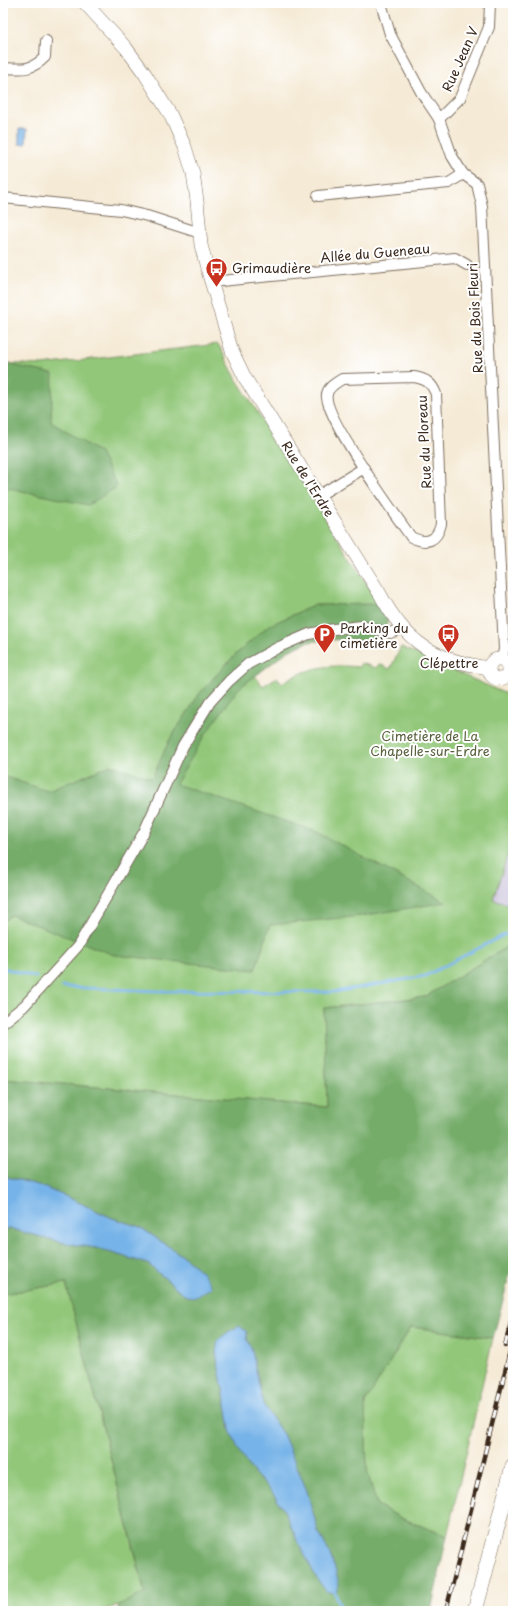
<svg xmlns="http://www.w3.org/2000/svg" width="516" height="1614" viewBox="0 0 516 1614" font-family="'Playpen Sans',sans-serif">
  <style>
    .industrial { fill: #c8bfd8 }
    .green { fill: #92c779; stroke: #66784c }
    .forest { fill: #75ac69; stroke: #586b44; fill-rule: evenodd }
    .water { fill: #76b3e8; stroke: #586e83 }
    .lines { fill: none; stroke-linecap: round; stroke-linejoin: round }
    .stream { stroke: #76b3e8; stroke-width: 3 }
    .minor-casing { stroke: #7c6d5e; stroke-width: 12 }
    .tertiary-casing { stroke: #7c6d5e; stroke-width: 14 }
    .secondary-casing { stroke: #7c6d5e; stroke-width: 16 }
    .minor { stroke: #fff; stroke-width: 10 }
    .tertiary { stroke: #fff; stroke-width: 13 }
    .secondary { stroke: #fff; stroke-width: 15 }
    .rail-casing { stroke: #3b2a1e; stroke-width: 4.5 }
    .rail { stroke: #fff; stroke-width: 3; stroke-dasharray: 9; stroke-linecap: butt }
    .labels { text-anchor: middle; stroke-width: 4; stroke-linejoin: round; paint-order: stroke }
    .street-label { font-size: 13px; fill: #3b2a1e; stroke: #fff }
    .poi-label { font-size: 13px; fill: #3b2a1e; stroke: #fff; text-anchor: start }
    .park-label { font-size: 13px; fill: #59613e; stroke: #fff }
  </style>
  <rect width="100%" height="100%" fill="#fff"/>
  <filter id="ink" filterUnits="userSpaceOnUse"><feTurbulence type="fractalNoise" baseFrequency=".025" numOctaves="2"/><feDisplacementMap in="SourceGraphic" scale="8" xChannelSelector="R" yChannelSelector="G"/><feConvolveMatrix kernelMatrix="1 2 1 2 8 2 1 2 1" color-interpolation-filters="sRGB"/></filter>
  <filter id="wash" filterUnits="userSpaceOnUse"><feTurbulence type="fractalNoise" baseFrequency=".012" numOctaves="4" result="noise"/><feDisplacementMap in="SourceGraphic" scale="16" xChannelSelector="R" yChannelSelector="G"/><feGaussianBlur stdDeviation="0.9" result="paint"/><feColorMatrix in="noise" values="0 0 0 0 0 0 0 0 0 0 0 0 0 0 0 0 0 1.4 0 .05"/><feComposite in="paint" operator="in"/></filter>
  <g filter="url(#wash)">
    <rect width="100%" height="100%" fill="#f5ead5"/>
    <path class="industrial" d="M513 839V906L493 899Z"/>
    <g class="green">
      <path d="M218 344 237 380 380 604 315 605 268 626 234 656 200 693 169 741 153 778 205 735 237 689 255 676 263 686 277 677 281 683C310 667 327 664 359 667L361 663 376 668 379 664 390 669 401 647 513 697V839L493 899 513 906V943L425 997 324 1008 327 1107 3 1079V363L42 365Z"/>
      <path d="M66 1283 145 1593 118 1606 97 1611H3V1294Z"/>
      <path d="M411 1327 493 1338 447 1536 401 1518 377 1505 367 1471 365 1402Z"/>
    </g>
    <g class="forest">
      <path d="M3 363 53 374 51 422 100 453 117 487 88 505 3 487Z"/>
      <path d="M380 604 388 621 378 646 354 639 329 640 308 642 288 651 238 689 205 735 176 784 317 832 446 902 361 916 270 925 255 970 114 955 11 915 3 922V776L48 791 111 765 152 778 169 741 200 693 234 656 268 626 315 605Z"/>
      <path d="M513 943V1262L493 1338 411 1327 365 1403 367 1471 377 1505 401 1518 447 1536 431 1611H118V1606L145 1592 66 1283 3 1294V1229H11L69 1244 96 1248 148 1264 186 1296 187 1259 140 1227 112 1218 67 1197 38 1185 3 1176V1079L327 1107 324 1008 425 997ZM247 1332V1338L252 1351 263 1404 284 1436 307 1491 318 1531 329 1552 336 1572 317 1579 297 1540 285 1512 272 1492 255 1474 230 1430 227 1410 216 1353Z"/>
    </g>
    <g class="water">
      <path d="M19 129H27L26 144H19Z"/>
      <path d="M3 1176 38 1185 67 1197 112 1218 140 1227 187 1259 203 1273 212 1287 196 1297 186 1296 148 1264 96 1248 69 1244 11 1229H3Z"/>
      <path d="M239 1326 247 1332V1338L252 1351 263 1404 284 1436 307 1491 318 1531 329 1552 336 1572 339 1585 335 1593 326 1591 317 1579 297 1540 285 1512 272 1492 255 1474 240 1453 230 1430 227 1410 216 1353 218 1340 228 1332Z"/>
    </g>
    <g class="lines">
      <g class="stream">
        <path d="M3 968 36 977"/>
        <path d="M62 987 159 991 334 992 425 976 506 934"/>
        <path d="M334 1590 342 1611"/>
      </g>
    </g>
  </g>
  <g filter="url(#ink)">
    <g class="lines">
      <defs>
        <g id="minor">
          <path d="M381 3 390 34 421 92 439 119 452 156 463 174 477 184 482 206 504 649 502 659"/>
          <path d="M3 68C22 69 31 71 45 57L46 41"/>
          <path d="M439 119 460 98 489 27 490 3"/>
          <path d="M318 196 449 183 463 174"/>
          <path d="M3 198 121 210 147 216 194 231H199"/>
          <path d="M211 282 455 258 467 265"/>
          <path d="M414 377C426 379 432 383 436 394L441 524C437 541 427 545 411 537 396 516 322 414 327 394 328 387 336 383 342 379Z"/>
          <path d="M318 496 364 468"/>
          <path d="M3 1023 24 1006 78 946 144 832 183 746 210 702 229 681 248 664 279 647 309 634 334 629 362 626 390 633 403 628"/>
        </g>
        <g id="tertiary">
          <path d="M85 3 126 48 145 74 170 114 185 147 193 173 197 201 201 245 207 268 232 351 245 378 380 594C406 643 434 660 489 668"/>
          <circle cx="499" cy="669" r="10"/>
        </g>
        <path id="secondary" d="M475 1611 513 1466"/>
      </defs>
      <use href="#minor" class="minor-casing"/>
      <use href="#tertiary" class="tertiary-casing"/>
      <use href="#secondary" class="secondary-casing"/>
      <use href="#minor" class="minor"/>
      <use href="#tertiary" class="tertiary"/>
      <use href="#secondary" class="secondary"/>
      <defs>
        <g id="rail">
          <path d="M505 1346 513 1314"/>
          <path d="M446 1611 513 1339"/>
        </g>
      </defs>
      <use href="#rail" class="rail-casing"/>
      <use href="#rail" class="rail"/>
    </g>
  </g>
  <defs>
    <symbol id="bus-pin" viewBox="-11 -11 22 30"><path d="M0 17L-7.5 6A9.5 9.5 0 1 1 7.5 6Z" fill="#c8321e" stroke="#fff"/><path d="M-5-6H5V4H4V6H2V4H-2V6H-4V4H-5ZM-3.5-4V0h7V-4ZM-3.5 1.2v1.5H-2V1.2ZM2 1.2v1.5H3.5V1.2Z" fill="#fff"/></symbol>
    <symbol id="parking-pin" viewBox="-11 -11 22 30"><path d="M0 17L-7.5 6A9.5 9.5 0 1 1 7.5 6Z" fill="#c8321e" stroke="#fff"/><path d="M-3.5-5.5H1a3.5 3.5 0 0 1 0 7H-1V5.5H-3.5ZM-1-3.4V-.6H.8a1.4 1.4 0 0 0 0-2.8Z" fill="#fff"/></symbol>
  </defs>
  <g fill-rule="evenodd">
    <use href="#bus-pin" x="204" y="256" width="25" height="34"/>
    <use href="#parking-pin" x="312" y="622" width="25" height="34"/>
    <use href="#bus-pin" x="436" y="622" width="25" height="34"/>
  </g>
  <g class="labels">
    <g class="street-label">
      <text transform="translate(460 59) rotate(-66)" y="5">Rue Jean V</text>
      <text transform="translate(375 253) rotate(-5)" y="5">Allée du Gueneau</text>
      <text transform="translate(475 318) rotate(-93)" y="5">Rue du Bois Fleuri</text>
      <text transform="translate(424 442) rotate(-93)" y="5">Rue du Ploreau</text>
      <text transform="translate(308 479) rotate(58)" y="5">Rue de l'Erdre</text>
    </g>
    <g class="poi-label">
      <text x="232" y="273">Grimaudière</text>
      <text x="340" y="633">Parking du<tspan x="340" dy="15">cimetière</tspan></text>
      <text x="449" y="668" text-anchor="middle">Clépettre</text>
    </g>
    <g class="park-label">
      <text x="430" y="741">Cimetière de La<tspan x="430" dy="15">Chapelle-sur-Erdre</tspan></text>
    </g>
  </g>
  <rect width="516" height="1614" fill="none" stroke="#fff" stroke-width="16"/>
</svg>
